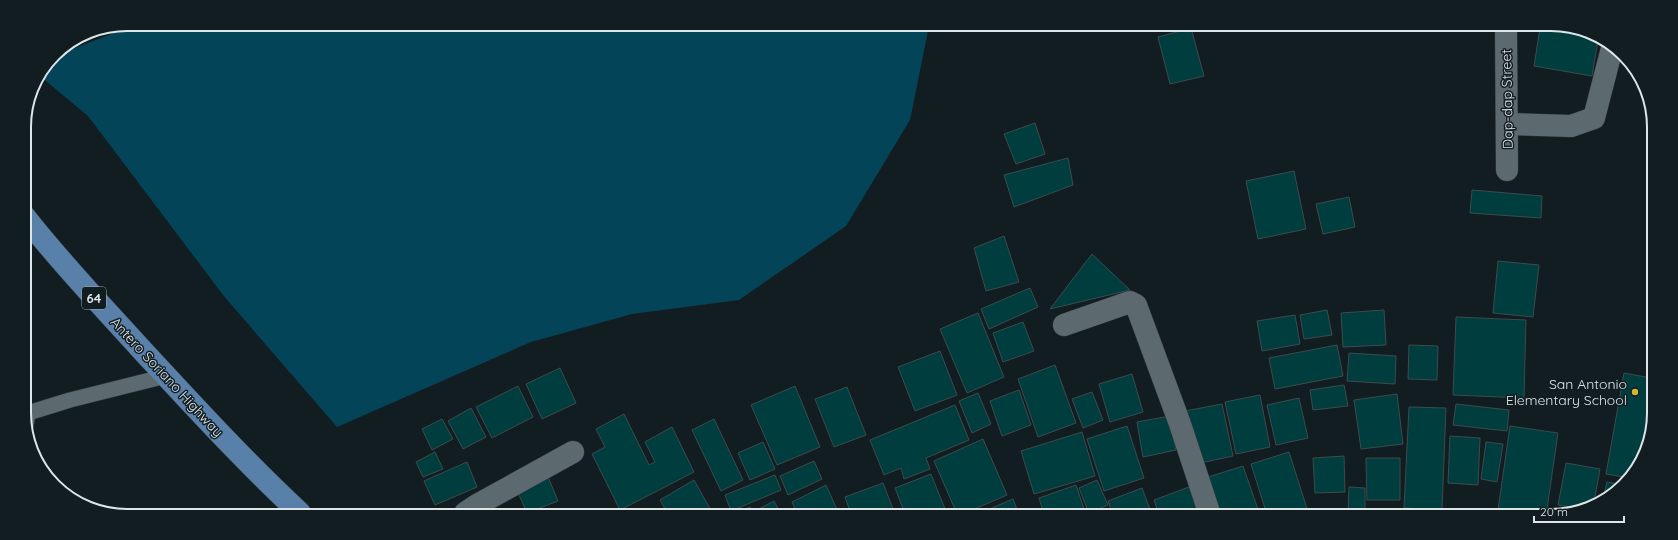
<svg xmlns="http://www.w3.org/2000/svg" width="1678" height="540" viewBox="0 0 1678 540" font-family="Quicksand,sans-serif">
  <style>
    .green { fill: #044458 }
    .building { fill: #003d3f; stroke: #3d4b4b }
    .lines { fill: none; stroke-linecap: round; stroke-linejoin: round }
    .lane-casing { stroke: #32383c; stroke-width: 16 }
    .street-casing { stroke: #32383c; stroke-width: 23 }
    .primary-casing { stroke: #32383c; stroke-width: 23 }
    .lane { stroke: #5c696e; stroke-width: 15 }
    .street { stroke: #5c696e; stroke-width: 22 }
    .primary { stroke: #5880a9; stroke-width: 22 }
    .poi-dot { fill: #d7b434; stroke: #121d21; stroke-width: 1.5 }
    .labels { text-anchor: middle; stroke-width: 3; stroke-linejoin: round; paint-order: stroke }
    .shield { fill: #121d21; stroke: #a1a9ad; stroke-width: 1 }
    .shield-label { font-size: 13px; font-weight: bold; fill: #dee5e9 }
    .street-label { font-size: 14px; fill: #dee5e9; stroke: #121d21 }
    .poi-label { font-size: 14px; fill: #dee5e9; stroke: #121d21; text-anchor: end }
    .rim { fill: none; stroke: #dee5e9; stroke-width: 2 }
  </style>
  <rect width="100%" height="100%" fill="#121d21"/>
  <path class="green" d="M137 24 929 26 910 120 846 226 739 300 632 314 531 342 337 427 223 295 88 116 40 76 52 57Z"/>
  <g class="building">
    <path d="M1191 28 1204 76 1170 84 1158 37Z"/>
    <path d="M1540 28 1592 36 1598 40 1592 76 1534 66Z"/>
    <path d="M1035 123 1045 154 1016 164 1004 134Z"/>
    <path d="M1068 158 1073 185 1014 207 1004 175Z"/>
    <path d="M1294 171 1306 229 1258 239 1246 181Z"/>
    <path d="M1472 190 1542 196 1541 218 1470 213Z"/>
    <path d="M1349 197 1355 227 1323 234 1316 204Z"/>
    <path d="M1004 236 1019 282 986 291 974 248Z"/>
    <path d="M1092 254 1130 290 1050 309Z"/>
    <path d="M1498 261 1539 265 1533 317 1493 313Z"/>
    <path d="M1030 288 1038 307 989 329 981 309Z"/>
    <path d="M1327 310 1332 335 1304 339 1300 315Z"/>
    <path d="M1384 310 1386 345 1343 347 1341 313Z"/>
    <path d="M978 313 1004 377 967 393 940 329Z"/>
    <path d="M1295 315 1300 344 1262 351 1257 321Z"/>
    <path d="M1456 317 1526 320 1524 398 1453 395Z"/>
    <path d="M1023 322 1034 351 1003 362 993 333Z"/>
    <path d="M1337 345 1343 376 1275 389 1269 358Z"/>
    <path d="M1409 345 1438 346 1437 380 1408 379Z"/>
    <path d="M940 351 957 395 915 411 898 367Z"/>
    <path d="M1349 353 1396 356 1395 384 1347 381Z"/>
    <path d="M1055 365 1076 423 1038 437 1018 379Z"/>
    <path d="M560 368 576 403 542 419 526 384Z"/>
    <path d="M1624 373 1651 378 1650 440 1637 471 1629 478 1606 474Z"/>
    <path d="M1132 374 1143 412 1110 422 1099 384Z"/>
    <path d="M1344 385 1348 406 1313 410 1310 390Z"/>
    <path d="M518 386 533 417 492 438 476 407Z"/>
    <path d="M795 386 820 447 777 465 751 405Z"/>
    <path d="M847 387 866 435 834 447 815 399Z"/>
    <path d="M1019 390 1031 425 1002 436 990 401Z"/>
    <path d="M1092 392 1103 420 1083 428 1072 399Z"/>
    <path d="M978 393 991 424 972 433 959 401Z"/>
    <path d="M1397 394 1403 444 1361 449 1354 400Z"/>
    <path d="M1260 395 1270 447 1236 454 1225 402Z"/>
    <path d="M1299 398 1308 438 1276 445 1267 405Z"/>
    <path d="M1222 404 1233 456 1196 464 1185 411Z"/>
    <path d="M1456 404 1509 410 1507 431 1453 425Z"/>
    <path d="M955 405 969 440 926 458 930 469 904 479 901 468 884 475 870 440Z"/>
    <path d="M1409 407 1446 408 1442 510 1404 508Z"/>
    <path d="M471 408 486 437 463 449 448 421Z"/>
    <path d="M624 414 649 465 655 462 645 442 672 427 694 472 620 510 592 454 605 447 596 429Z"/>
    <path d="M1170 416 1176 450 1143 457 1137 422Z"/>
    <path d="M442 419 453 439 432 450 422 429Z"/>
    <path d="M714 419 743 480 721 491 692 430Z"/>
    <path d="M1127 426 1144 478 1104 491 1087 439Z"/>
    <path d="M1510 426 1558 433 1546 516 1498 510Z"/>
    <path d="M1082 432 1095 476 1034 494 1021 451Z"/>
    <path d="M1450 436 1480 438 1478 485 1448 483Z"/>
    <path d="M983 439 1007 495 963 514H957L934 461Z"/>
    <path d="M763 442 775 469 750 480 738 453Z"/>
    <path d="M1486 442 1503 444 1497 482 1481 479Z"/>
    <path d="M435 452 443 469 423 477 416 462Z"/>
    <path d="M1289 452 1309 515H1267L1251 464Z"/>
    <path d="M1344 456 1345 492 1315 493 1313 458Z"/>
    <path d="M1366 458H1400V500H1367Z"/>
    <path d="M814 461 822 479 788 495 780 476Z"/>
    <path d="M467 462 477 487 435 505 424 481Z"/>
    <path d="M1566 463 1600 469 1594 502 1578 508 1558 505Z"/>
    <path d="M1243 466 1260 515H1214L1202 479Z"/>
    <path d="M546 472 558 501 527 513 515 486Z"/>
    <path d="M931 474 947 514H905L895 488Z"/>
    <path d="M775 475 781 490 731 511 725 495Z"/>
    <path d="M694 480 713 514H668L660 500Z"/>
    <path d="M1097 480 1108 505 1089 513 1079 488Z"/>
    <path d="M1607 482 1623 485 1614 495 1603 499Z"/>
    <path d="M883 483 895 514H851L845 497Z"/>
    <path d="M826 485 839 514H797L792 502Z"/>
    <path d="M1076 485 1086 515H1044L1039 498Z"/>
    <path d="M1189 487 1197 509 1183 515H1159L1154 500Z"/>
    <path d="M1349 487 1365 488V514L1348 513Z"/>
    <path d="M1142 488 1152 515H1113L1108 501Z"/>
    <path d="M1013 499 1019 515 986 514 985 511Z"/>
    <path d="M774 501 781 514H759L757 510Z"/>
    <path d="M750 507 753 514H737Z"/>
  </g>
  <g class="lines">
    <defs>
      <path id="lane" d="M26 425 28 413 70 400 166 376"/>
      <g id="street">
        <path d="M1506 27 1507 170"/>
        <path d="M1508 124 1571 126 1594 118 1612 48"/>
        <path d="M1064 325 1130 302 1136 305 1180 424 1210 515"/>
        <path d="M465 513 477 505 573 452"/>
      </g>
      <path id="primary" d="M25 217C61 263 102 306 141 349 193 405 244 461 300 513"/>
    </defs>
    <use href="#lane" class="lane-casing"/>
    <use href="#street" class="street-casing"/>
    <use href="#primary" class="primary-casing"/>
    <use href="#lane" class="lane"/>
    <use href="#street" class="street"/>
    <use href="#primary" class="primary"/>
  </g>
  <circle class="poi-dot" cx="1635" cy="392" r="4"/>
  <g class="labels">
    <rect class="shield" x="82" y="287" width="24" height="22" rx="3"/>
    <g class="shield-label">
      <text x="94" y="303">64</text>
    </g>
    <g class="street-label">
      <text transform="translate(1507 99) rotate(-91)" y="5">Dap-dap Street</text>
      <text transform="translate(167 377) rotate(47)" y="5">Antero Soriano Highway</text>
    </g>
    <g class="poi-label">
      <text x="1627" y="389">San Antonio<tspan x="1627" dy="16">Elementary School</tspan></text>
    </g>
  </g>
  <path d="M0 0H1678V540H0ZM127 31H1551A96 96 0 0 1 1647 127V413A96 96 0 0 1 1551 509H127A96 96 0 0 1 31 413V127A96 96 0 0 1 127 31Z" fill="#121d21" fill-rule="evenodd"/>
  <path class="rim" d="M127 31H1551A96 96 0 0 1 1647 127V413A96 96 0 0 1 1551 509H127A96 96 0 0 1 31 413V127A96 96 0 0 1 127 31Z"/>
  <path d="M1534 516v6h90v-6" fill="none" stroke="#dee5e9" stroke-width="2"/>
  <text x="1540" y="516" font-size="12" fill="#dee5e9" stroke="#121d21" stroke-width="3" paint-order="stroke">20 m</text>
</svg>
